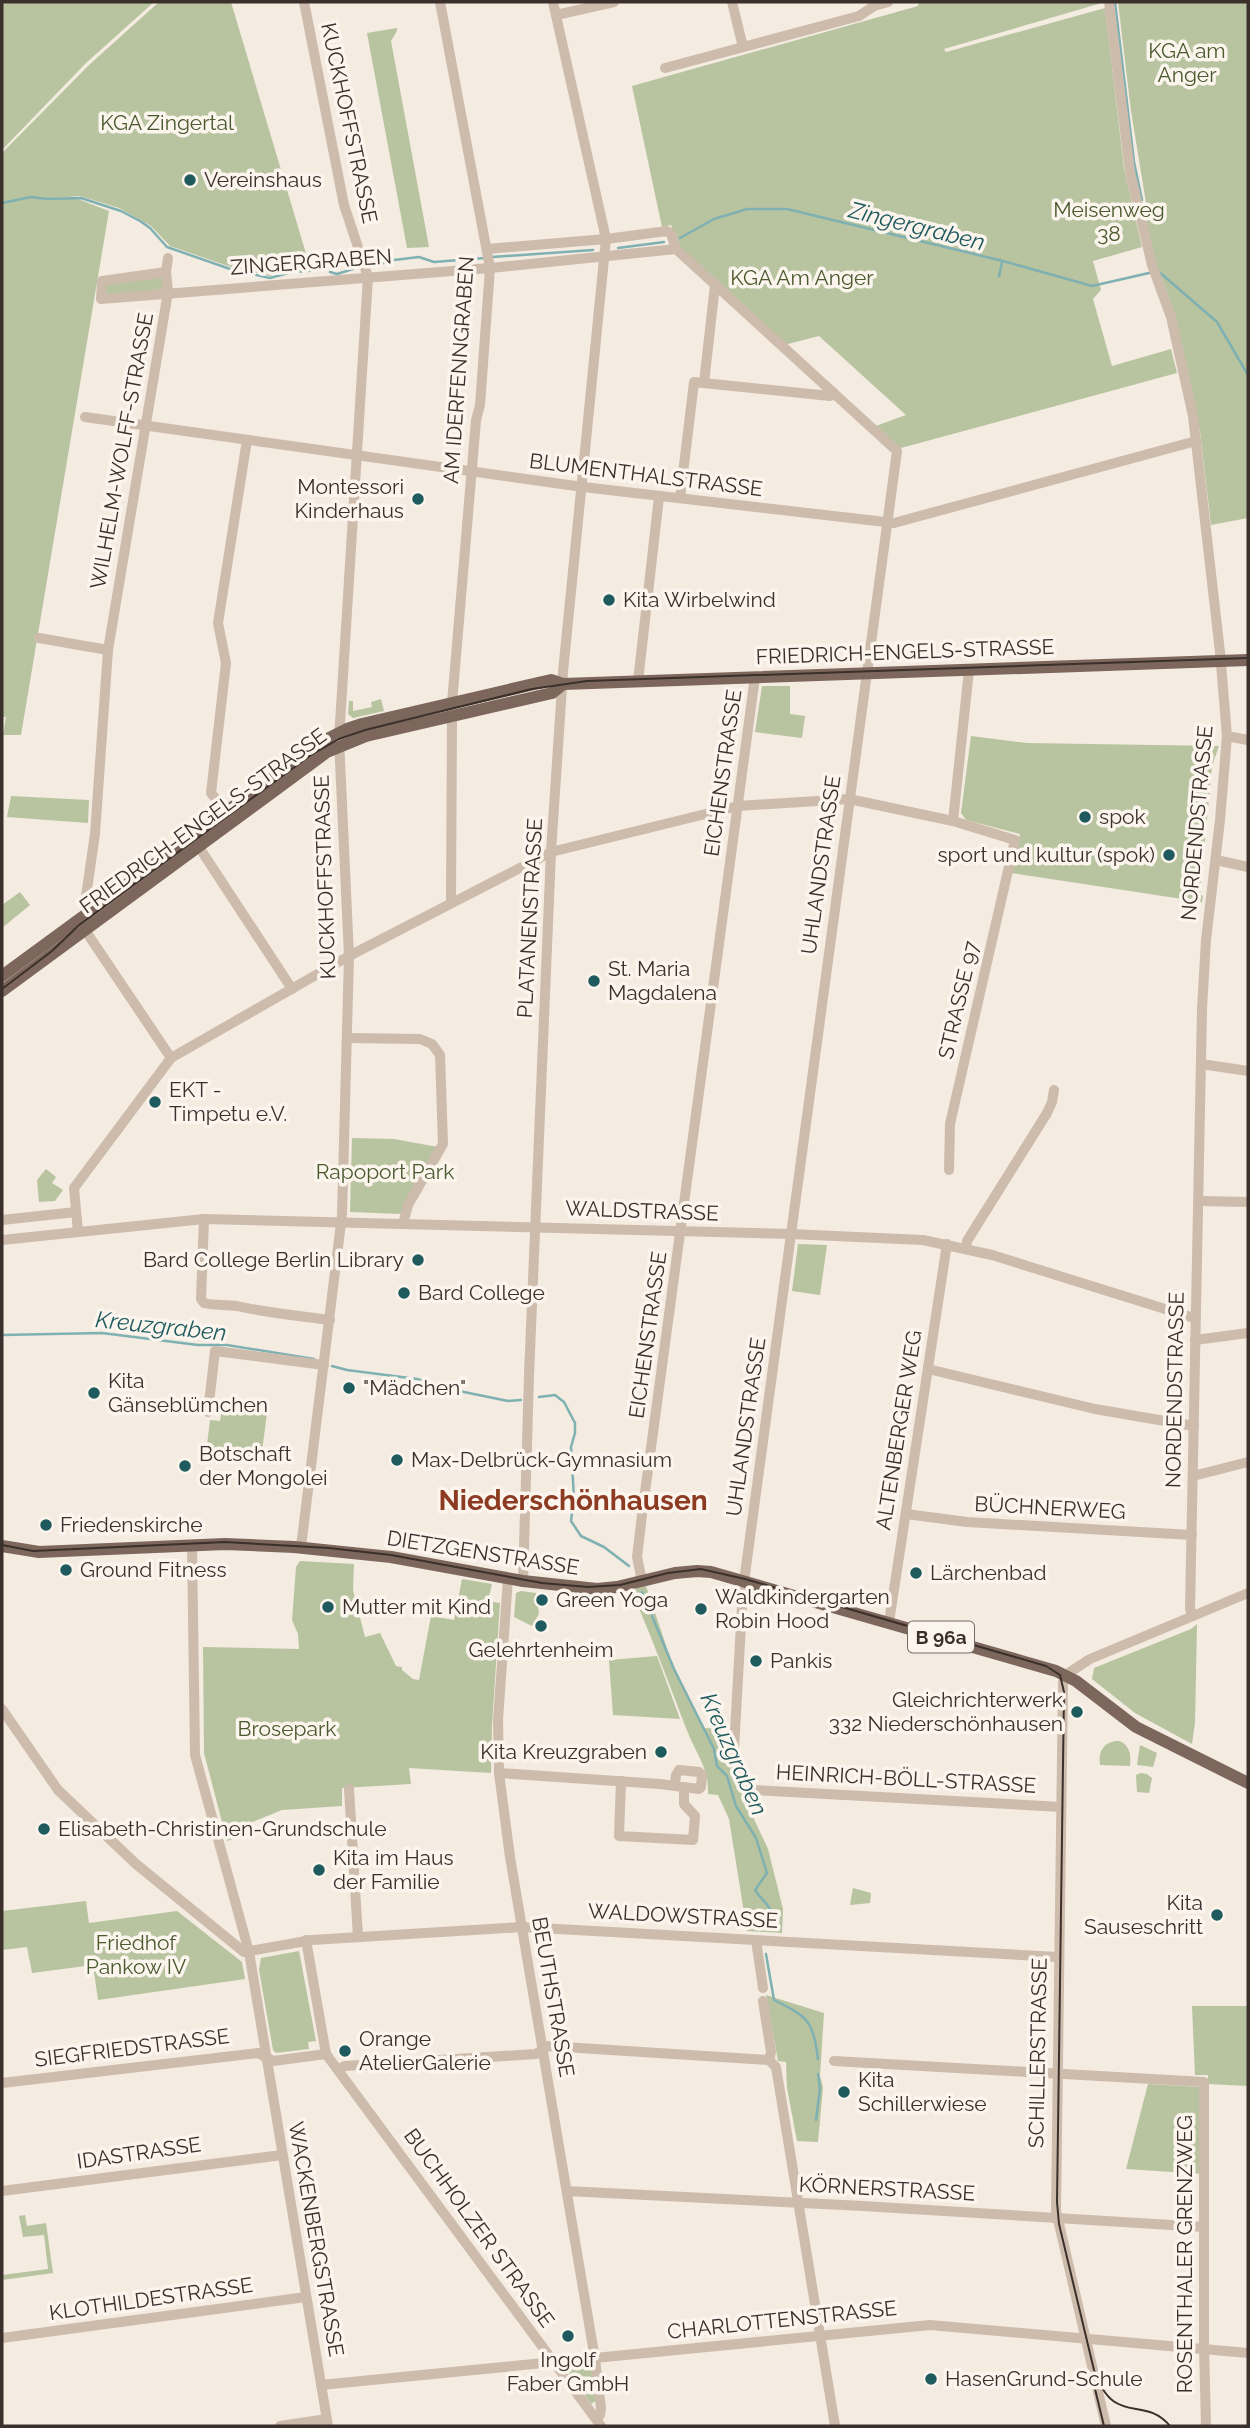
<svg xmlns="http://www.w3.org/2000/svg" width="1250" height="2428" viewBox="0 0 1250 2428" font-family="Raleway,sans-serif">
  <style>
    .green { fill: #b8c4a0 }
    .lines { fill: none; stroke-linecap: round; stroke-linejoin: round }
    .stream { stroke: #7fb0b2; stroke-width: 2.5 }
    .minor { stroke: #cdbbac; stroke-width: 10 }
    .major { stroke: #7d675c; stroke-width: 12 }
    .tram { stroke: #3b302b; stroke-width: 2 }
    .poi-dot { fill: #1f5a5e; stroke: #fbf5ee; stroke-width: 2.5 }
    .labels { text-anchor: middle; stroke-width: 7; stroke-linejoin: round; paint-order: stroke }
    .shield { fill: #fbf5ee; stroke: #756b66; stroke-width: 2 }
    .shield-label { font-size: 19px; font-weight: bold; fill: #3b302b }
    .park-label { font-size: 21px; fill: #4a5a2e; stroke: #fbf5ee }
    .street-label { font-size: 21px; fill: #3b302b; stroke: #fbf5ee }
    .poi-label { font-size: 21px; fill: #3b302b; stroke: #fbf5ee; text-anchor: start }
    .water-label { font-size: 23px; font-style: italic; fill: #1f5a5e; stroke: #fbf5ee }
    .district-label { font-size: 28px; font-weight: bold; fill: #8c3b22; stroke: #fbf5ee }
  </style>
  <rect width="100%" height="100%" fill="#f4ebe1"/>
  <g class="green">
    <path d="M2 2H154L86 63 2 150Z"/>
    <path d="M159 2H231L310 267 297 268 270 276 228 266 170 246 151 226 119 208 80 196 57 198 78 199 109 211 21 735H3L6 717H2V153L89 65Z"/>
    <path d="M919 2H1105L944 49 946 52 1105 8 1124 168 1142 247 1093 261 1101 290 1093 299 1112 366 1171 349 1177 373 901 448 873 427 906 415 819 336 784 345 678 248 671 225 662 227 632 86 918 6Z"/>
    <path d="M1118 2H1248V518L1211 525 1200 432 1187 367 1172 306 1154 262 1142 210 1147 209 1131 111Z"/>
    <path d="M397 28V31L391 41 429 247 407 248 367 33Z"/>
    <path d="M163 277 164 289 104 296V283Z"/>
    <path d="M762 686H790V714L805 716 802 738 755 732Z"/>
    <path d="M381 699 384 711 353 718 348 714 349 701H353V711L372 707 371 702Z"/>
    <path d="M971 736 1027 743 1219 746 1212 766 1200 894 1203 896 1202 902 1011 873 1020 834 966 820 961 813Z"/>
    <path d="M11 796 89 800 88 823 7 817Z"/>
    <path d="M20 892 30 905 2 928V905Z"/>
    <path d="M352 1138 394 1139 438 1147 401 1214 350 1212Z"/>
    <path d="M46 1169 56 1177 52 1183 63 1190 55 1201 39 1202 37 1180Z"/>
    <path d="M798 1244 827 1245 820 1295 792 1291Z"/>
    <path d="M222 1408 267 1413 261 1459 206 1453 210 1420 220 1421Z"/>
    <path d="M300 1561 354 1564 353 1590 365 1637 380 1633 396 1666 402 1667V1670L413 1679 419 1680 431 1616 454 1620 462 1579 492 1584 488 1601 500 1603 492 1726 491 1773 409 1768 411 1784 342 1788V1806L282 1810 245 1825 244 1835 227 1841 204 1753 203 1647 299 1649 298 1634 292 1620 296 1567Z"/>
    <path d="M646 1586 672 1663 703 1728 729 1729 726 1749 749 1797 748 1806 768 1849 783 1909 782 1933 747 1931 729 1819 718 1795 708 1794C709 1766 695 1753 686 1728 668 1681 651 1635 631 1590Z"/>
    <path d="M521 1591 536 1593 539 1614 532 1626 514 1617 516 1593Z"/>
    <path d="M1197 1624 1195 1723 1192 1744 1135 1713 1092 1679 1094 1668 1191 1629Z"/>
    <path d="M657 1656 680 1719 613 1715 609 1660Z"/>
    <path d="M1119 1741C1130 1745 1131 1755 1130 1766L1100 1765C1098 1751 1104 1741 1119 1741Z"/>
    <path d="M1140 1745 1157 1753 1153 1767 1137 1765Z"/>
    <path d="M1141 1773 1147 1774 1152 1778 1149 1793 1137 1792 1136 1775Z"/>
    <path d="M853 1888 871 1893 870 1903 850 1905Z"/>
    <path d="M86 1901 89 1923 177 1911 242 1962 245 1979 98 2000 93 1965 32 1973 27 1947 2 1950V1911Z"/>
    <path d="M299 1951 316 2041 308 2042 309 2049 276 2053 273 2050 259 1970 261 1958Z"/>
    <path d="M766 1995 824 2013 820 2076 823 2087 818 2142 797 2141 787 2088 786 2062 778 2061Z"/>
    <path d="M1192 2006H1248V2086L1208 2084V2075H1195Z"/>
    <path d="M1148 2084 1201 2087 1203 2174 1126 2169Z"/>
    <path d="M25 2215 27 2226 46 2223 53 2273 2 2280V2275L48 2269 44 2235 23 2237 19 2216Z"/>
    <path d="M592 2365 597 2400 591 2404 565 2368Z"/>
  </g>
  <g class="lines">
    <g class="stream">
      <path d="M1115 2 1134 162 1142 200"/>
      <path d="M2 203 31 197 47 199 81 198 121 211 140 221 150 228 167 247 233 270 270 278 292 272 322 270"/>
      <path d="M680 238 714 219 747 209H787L1003 261 1092 286 1149 273"/>
      <path d="M618 248 664 242"/>
      <path d="M492 257 593 250"/>
      <path d="M376 265 394 260 419 257 434 262 485 258"/>
      <path d="M1158 271 1217 322 1248 375"/>
      <path d="M330 272 337 274 353 269"/>
      <path d="M999 276 1002 262"/>
      <path d="M2 1335 102 1333 198 1345H227L314 1359"/>
      <path d="M332 1366 347 1370 417 1379 464 1392 508 1401 521 1400"/>
      <path d="M539 1397 555 1395 564 1402 575 1423V1433L571 1447 574 1498 571 1521 581 1536 604 1547 629 1566"/>
      <path d="M642 1592 674 1669 714 1749 717 1766 727 1776 736 1806 756 1838 767 1873 755 1890C764 1905 776 1905 770 1927"/>
      <path d="M766 1954 774 2000C808 2017 813 2020 818 2059"/>
      <path d="M816 2120 820 2089 818 2074"/>
    </g>
    <g class="minor">
      <path d="M440 2 490 268 480 405 476 420 452 703"/>
      <path d="M732 2 743 47"/>
      <path d="M1109 2 1130 172 1152 265 1171 317 1193 416 1220 652 1227 736 1220 820 1206 940 1202 1009 1190 1609 1193 1616"/>
      <path d="M556 15 614 2"/>
      <path d="M665 68 859 16 874 6 888 2"/>
      <path d="M487 249 606 239 667 231 671 234 676 249 897 451 743 1589 734 1749C736 1762 744 1783 755 1790L1061 1807"/>
      <path d="M168 258 166 272 168 292 108 650 95 834 85 903 90 910 85 930 171 1058"/>
      <path d="M166 272 102 281 101 299 490 268 676 249"/>
      <path d="M704 383 715 285"/>
      <path d="M85 417 583 487 894 523 1196 441"/>
      <path d="M680 498 694 382 830 396 833 392"/>
      <path d="M39 638 108 650"/>
      <path d="M638 681 659 497"/>
      <path d="M1227 736 1248 740"/>
      <path d="M226 811 211 793 226 663 218 623 247 440"/>
      <path d="M953 821 969 670"/>
      <path d="M199 847 292 989"/>
      <path d="M1216 860 1248 867"/>
      <path d="M451 903 452 716"/>
      <path d="M347 1038 420 1039 432 1044 440 1055 443 1144 408 1205 403 1224"/>
      <path d="M1201 1064 1248 1071"/>
      <path d="M1199 1201 1248 1202"/>
      <path d="M204 1219 201 1299 204 1303C215 1306 226 1304 237 1306 267 1313 299 1316 330 1320"/>
      <path d="M2 1220 76 1212"/>
      <path d="M78 1232 74 1188 171 1058 349 956 551 852 738 806 849 799 953 821 1015 840 950 1124 949 1170"/>
      <path d="M2 1240 204 1219 791 1234 923 1240 992 1255 1194 1318"/>
      <path d="M966 1248 967 1241 1047 1113 1052 1102 1054 1090"/>
      <path d="M1195 1340 1248 1333"/>
      <path d="M928 1369 1095 1409 1194 1426"/>
      <path d="M208 1412 215 1351 324 1365"/>
      <path d="M1193 1476 1248 1462"/>
      <path d="M906 1514 967 1522 1192 1535"/>
      <path d="M192 1545 195 1755 249 1952 328 2426"/>
      <path d="M301 1547 342 1215 349 956 339 739 368 277 344 205 304 2"/>
      <path d="M508 1578 498 1720 499 1773 510 1857 595 2359 601 2408 600 2415 596 2419"/>
      <path d="M523 1581 529 1375 551 852 563 672 606 239 553 2"/>
      <path d="M642 1581 637 1557 643 1507 755 677"/>
      <path d="M889 1622 947 1244"/>
      <path d="M2 1709 58 1790 136 1864 244 1952 312 1940 522 1927 1058 1957"/>
      <path d="M499 1773 660 1784 699 1789 701 1787 702 1775 699 1772 679 1770 676 1775 675 1785"/>
      <path d="M621 1781 619 1836 693 1840 695 1816 684 1804V1788"/>
      <path d="M349 1789 358 1937"/>
      <path d="M306 1940 326 2054"/>
      <path d="M756 1940 763 1988"/>
      <path d="M763 2001 771 2052 769 2060"/>
      <path d="M326 2054 601 2426"/>
      <path d="M769 2060 776 2067 835 2426"/>
      <path d="M834 2061 1204 2082V2347L1206 2426"/>
      <path d="M339 2069 345 2066 536 2054 548 2046 769 2060"/>
      <path d="M2 2083 258 2053 273 2061 326 2054"/>
      <path d="M2 2191 282 2155"/>
      <path d="M567 2191 863 2206 1204 2227"/>
      <path d="M2 2338 306 2297"/>
      <path d="M321 2385 930 2325 1248 2353"/>
      <path d="M280 2426 327 2419"/>
      <path d="M1106 2426 1056 2211 1063 1682 1067 1674 1090 1659 1248 1593"/>
    </g>
    <g class="major">
      <path d="M2 976 323 741 347 729 362 724 551 680 563 684 1248 660"/>
      <path d="M2 991 327 752 366 736 552 693 563 684"/>
      <path d="M2 1546 39 1552 225 1544 294 1547 391 1557 523 1581 597 1589 617 1587 675 1573 697 1571 711 1572 1056 1671 1076 1681 1136 1727 1248 1783"/>
    </g>
    <g class="tram">
      <path d="M2 989 52 951 78 926 106 905 311 755 339 739 365 730 532 689 587 681 1248 658"/>
      <path d="M2 1545 33 1551 225 1542 329 1548 391 1555 542 1583 588 1587 620 1585 668 1573 701 1569 745 1579 1046 1666 1060 1675 1064 1692 1057 2202 1059 2224 1094 2370C1114 2428 1143 2394 1170 2426"/>
      <path d="M1095 2389 1104 2426"/>
    </g>
  </g>
  <g class="poi-dot">
    <circle cx="190" cy="180" r="7"/>
    <circle cx="418" cy="499" r="7"/>
    <circle cx="609" cy="600" r="7"/>
    <circle cx="1085" cy="817" r="7"/>
    <circle cx="1169" cy="855" r="7"/>
    <circle cx="594" cy="981" r="7"/>
    <circle cx="155" cy="1102" r="7"/>
    <circle cx="418" cy="1260" r="7"/>
    <circle cx="404" cy="1293" r="7"/>
    <circle cx="349" cy="1388" r="7"/>
    <circle cx="94" cy="1393" r="7"/>
    <circle cx="397" cy="1460" r="7"/>
    <circle cx="185" cy="1466" r="7"/>
    <circle cx="46" cy="1525" r="7"/>
    <circle cx="66" cy="1570" r="7"/>
    <circle cx="916" cy="1573" r="7"/>
    <circle cx="542" cy="1600" r="7"/>
    <circle cx="328" cy="1607" r="7"/>
    <circle cx="701" cy="1609" r="7"/>
    <circle cx="541" cy="1626" r="7"/>
    <circle cx="756" cy="1661" r="7"/>
    <circle cx="1077" cy="1712" r="7"/>
    <circle cx="661" cy="1752" r="7"/>
    <circle cx="44" cy="1829" r="7"/>
    <circle cx="319" cy="1870" r="7"/>
    <circle cx="1217" cy="1915" r="7"/>
    <circle cx="345" cy="2051" r="7"/>
    <circle cx="844" cy="2092" r="7"/>
    <circle cx="568" cy="2336" r="7"/>
    <circle cx="931" cy="2379" r="7"/>
  </g>
  <g class="labels">
    <rect class="shield" x="908" y="1621.5" width="66" height="31" rx="5"/>
    <g class="shield-label">
      <text x="941" y="1644">B 96a</text>
    </g>
    <g class="park-label">
      <text x="1187" y="58">KGA am<tspan x="1187" dy="24">Anger</tspan></text>
      <text x="167" y="130">KGA Zingertal</text>
      <text x="1109" y="217">Meisenweg<tspan x="1109" dy="24">38</tspan></text>
      <text x="802" y="285">KGA Am Anger</text>
      <text x="385" y="1179">Rapoport Park</text>
      <text x="287" y="1736">Brosepark</text>
      <text x="136" y="1950">Friedhof<tspan x="136" dy="24">Pankow IV</tspan></text>
    </g>
    <g class="street-label">
      <text transform="translate(349 123) rotate(78)" y="7">KUCKHOFFSTRASSE</text>
      <text transform="translate(311 262) rotate(-4)" y="7">ZINGERGRABEN</text>
      <text transform="translate(459 370) rotate(-86)" y="7">AM IDERFENNGRABEN</text>
      <text transform="translate(122 451) rotate(-80)" y="7">WILHELM-WOLFF-STRASSE</text>
      <text transform="translate(646 475) rotate(7)" y="7">BLUMENTHALSTRASSE</text>
      <text transform="translate(905 652) rotate(-2)" y="7">FRIEDRICH-ENGELS-STRASSE</text>
      <text transform="translate(723 773) rotate(-82)" y="7">EICHENSTRASSE</text>
      <text transform="translate(203 821) rotate(-36)" y="7">FRIEDRICH-ENGELS-STRASSE</text>
      <text transform="translate(1197 823) rotate(-85)" y="7">NORDENDSTRASSE</text>
      <text transform="translate(821 865) rotate(-82)" y="7">UHLANDSTRASSE</text>
      <text transform="translate(325 877) rotate(-92)" y="7">KUCKHOFFSTRASSE</text>
      <text transform="translate(530 918) rotate(-87)" y="7">PLATANENSTRASSE</text>
      <text transform="translate(959 1000) rotate(-77)" y="7">STRASSE 97</text>
      <text transform="translate(642 1211) rotate(2)" y="7">WALDSTRASSE</text>
      <text transform="translate(648 1335) rotate(-82)" y="7">EICHENSTRASSE</text>
      <text transform="translate(1175 1390) rotate(-89)" y="7">NORDENDSTRASSE</text>
      <text transform="translate(746 1427) rotate(-82)" y="7">UHLANDSTRASSE</text>
      <text transform="translate(899 1430) rotate(-81)" y="7">ALTENBERGER WEG</text>
      <text transform="translate(1050 1508) rotate(3)" y="7">BÜCHNERWEG</text>
      <text transform="translate(483 1553) rotate(9)" y="7">DIETZGENSTRASSE</text>
      <text transform="translate(906 1779) rotate(3)" y="7">HEINRICH-BÖLL-STRASSE</text>
      <text transform="translate(683 1916) rotate(3)" y="7">WALDOWSTRASSE</text>
      <text transform="translate(553 1997) rotate(80)" y="7">BEUTHSTRASSE</text>
      <text transform="translate(132 2048) rotate(-7)" y="7">SIEGFRIEDSTRASSE</text>
      <text transform="translate(1038 2053) rotate(-89)" y="7">SCHILLERSTRASSE</text>
      <text transform="translate(139 2153) rotate(-8)" y="7">IDASTRASSE</text>
      <text transform="translate(887 2189) rotate(3)" y="7">KÖRNERSTRASSE</text>
      <text transform="translate(479 2228) rotate(54)" y="7">BUCHHOLZER STRASSE</text>
      <text transform="translate(316 2239) rotate(80)" y="7">WACKENBERGSTRASSE</text>
      <text transform="translate(1185 2254) rotate(-90)" y="7">ROSENTHALER GRENZWEG</text>
      <text transform="translate(151 2299) rotate(-8)" y="7">KLOTHILDESTRASSE</text>
      <text transform="translate(782 2320) rotate(-6)" y="7">CHARLOTTENSTRASSE</text>
    </g>
    <g class="poi-label">
      <text x="204" y="187">Vereinshaus</text>
      <text x="404" y="494" text-anchor="end">Montessori<tspan x="404" dy="24">Kinderhaus</tspan></text>
      <text x="623" y="607">Kita Wirbelwind</text>
      <text x="1099" y="824">spok</text>
      <text x="1155" y="862" text-anchor="end">sport und kultur (spok)</text>
      <text x="608" y="976">St. Maria<tspan x="608" dy="24">Magdalena</tspan></text>
      <text x="169" y="1097">EKT -<tspan x="169" dy="24">Timpetu e.V.</tspan></text>
      <text x="404" y="1267" text-anchor="end">Bard College Berlin Library</text>
      <text x="418" y="1300">Bard College</text>
      <text x="108" y="1388">Kita<tspan x="108" dy="24">Gänseblümchen</tspan></text>
      <text x="363" y="1395">"Mädchen"</text>
      <text x="199" y="1461">Botschaft<tspan x="199" dy="24">der Mongolei</tspan></text>
      <text x="411" y="1467">Max-Delbrück-Gymnasium</text>
      <text x="60" y="1532">Friedenskirche</text>
      <text x="80" y="1577">Ground Fitness</text>
      <text x="930" y="1580">Lärchenbad</text>
      <text x="715" y="1604">Waldkindergarten<tspan x="715" dy="24">Robin Hood</tspan></text>
      <text x="556" y="1607">Green Yoga</text>
      <text x="342" y="1614">Mutter mit Kind</text>
      <text x="541" y="1657" text-anchor="middle">Gelehrtenheim</text>
      <text x="770" y="1668">Pankis</text>
      <text x="1063" y="1707" text-anchor="end">Gleichrichterwerk<tspan x="1063" dy="24">332 Niederschönhausen</tspan></text>
      <text x="647" y="1759" text-anchor="end">Kita Kreuzgraben</text>
      <text x="58" y="1836">Elisabeth-Christinen-Grundschule</text>
      <text x="333" y="1865">Kita im Haus<tspan x="333" dy="24">der Familie</tspan></text>
      <text x="1203" y="1910" text-anchor="end">Kita<tspan x="1203" dy="24">Sauseschritt</tspan></text>
      <text x="359" y="2046">Orange<tspan x="359" dy="24">AtelierGalerie</tspan></text>
      <text x="858" y="2087">Kita<tspan x="858" dy="24">Schillerwiese</tspan></text>
      <text x="568" y="2367" text-anchor="middle">Ingolf<tspan x="568" dy="24">Faber GmbH</tspan></text>
      <text x="945" y="2386">HasenGrund-Schule</text>
    </g>
    <g class="water-label">
      <text transform="translate(917 226) rotate(14)" y="8">Zingergraben</text>
      <text transform="translate(161 1326) rotate(6)" y="8">Kreuzgraben</text>
      <text transform="translate(734 1754) rotate(66)" y="8">Kreuzgraben</text>
    </g>
    <g class="district-label">
      <text x="573" y="1510">Niederschönhausen</text>
    </g>
  </g>
  <rect width="1250" height="2428" fill="none" stroke="#3b302b" stroke-width="7"/>
</svg>
